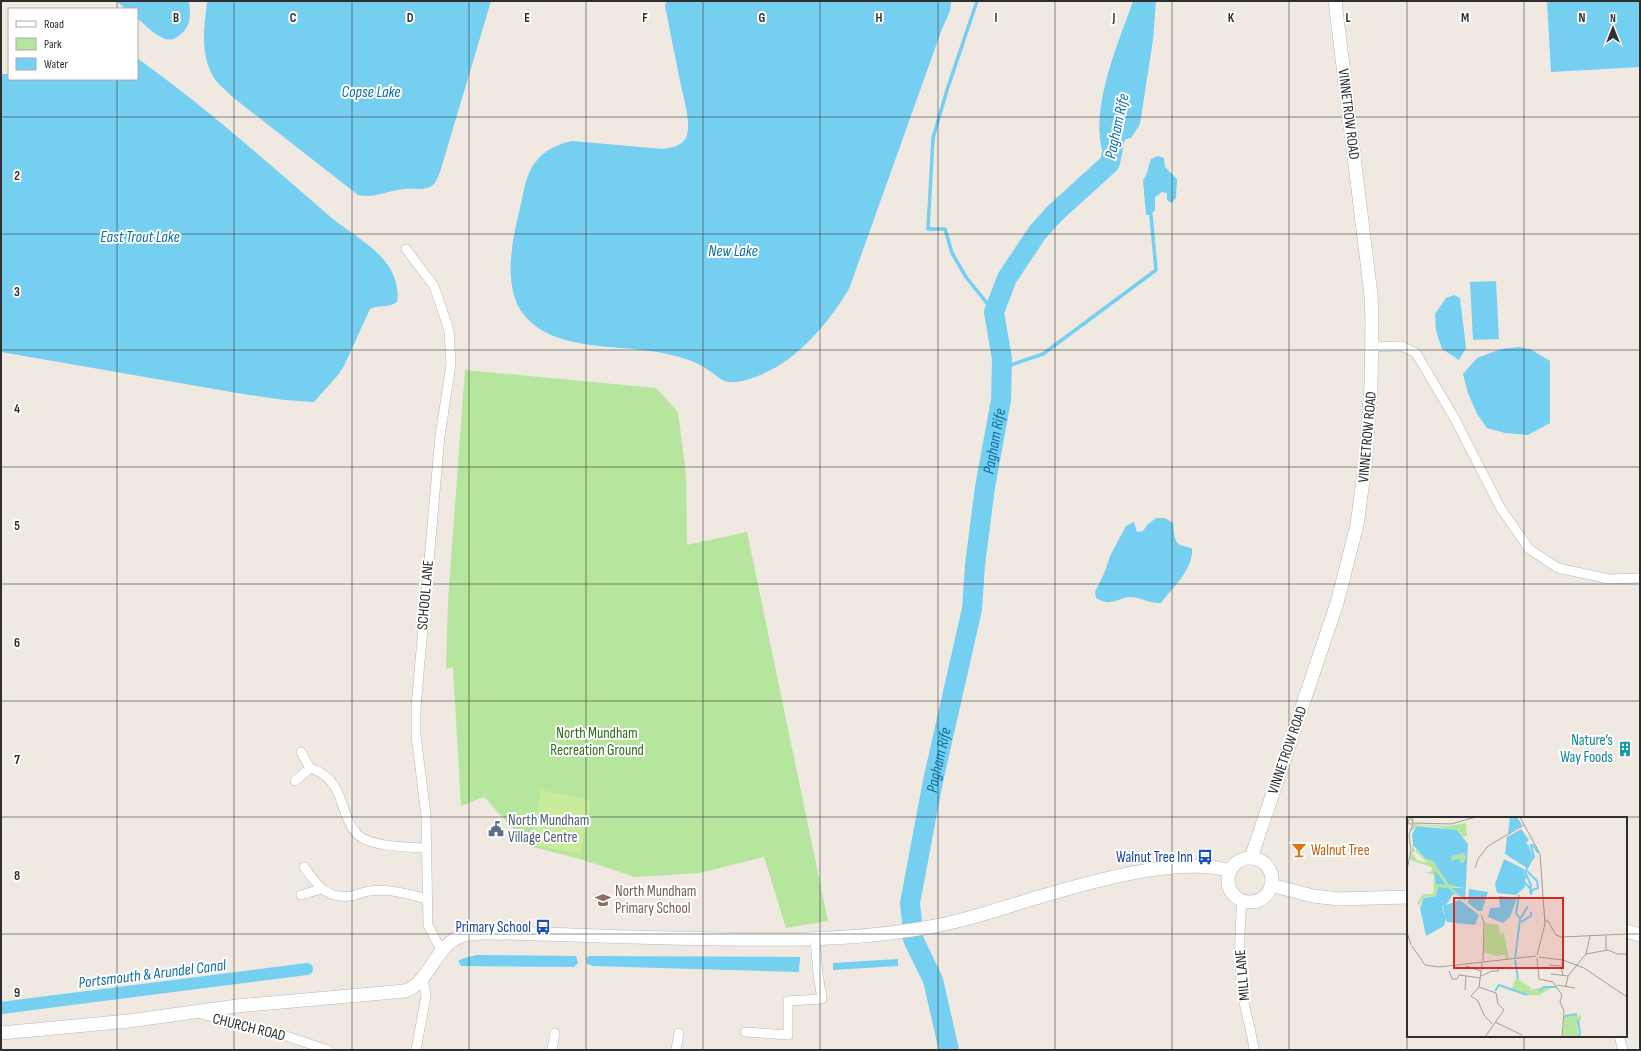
<svg xmlns="http://www.w3.org/2000/svg" width="1641" height="1051" viewBox="0 0 1641 1051" font-family="'Sofia Sans Condensed',sans-serif">
  <style>
    .green { fill: #b6e59e }
    .pitch { fill: #c9ec9a }
    .water { fill: #75cff0 }
    .lines { fill: none; stroke-linecap: round; stroke-linejoin: round }
    .stream { stroke: #75cff0; stroke-width: 3.5 }
    .canal { stroke: #75cff0; stroke-width: 12 }
    .river { stroke: #75cff0; stroke-width: 20 }
    .street-casing { stroke: #b4b7c1; stroke-width: 10 }
    .secondary-casing { stroke: #b4b7c1; stroke-width: 14 }
    .street { stroke: #fff; stroke-width: 9 }
    .secondary { stroke: #fff; stroke-width: 13 }
    .grid { fill: none; stroke: #2e2e2e; stroke-width: 1; stroke-opacity: 0.55 }
    .labels { text-anchor: middle; stroke-width: 4; stroke-linejoin: round; paint-order: stroke }
    .street-label { font-size: 15px; fill: #2e2e2e; stroke: #fff }
    .park-label { font-size: 15px; fill: #2c6e1b; stroke: #fff }
    .culture-label { font-size: 15px; fill: #0d838f; stroke: #fff; text-anchor: end }
    .service-label { font-size: 15px; fill: #4e5e75; stroke: #fff; text-anchor: start }
    .food-label { font-size: 15px; fill: #c56008; stroke: #fff; text-anchor: start }
    .transit-label { font-size: 15px; fill: #164399; stroke: #fff; text-anchor: end }
    .education-label { font-size: 15px; fill: #785e54; stroke: #fff; text-anchor: start }
    .water-label { font-size: 16px; font-style: italic; fill: #0d6fa3; stroke: #fff }
    .inset-river { fill: none; stroke: #75cff0; stroke-width: 2 }
    .inset-road { fill: none; stroke: #a29e99; stroke-width: 1 }
    .view { fill: #d62828; fill-opacity: 0.15; stroke: #d62828; stroke-width: 2 }
    .inset-edge { fill: none; stroke: #2e2e2e; stroke-width: 2 }
    .grid-label { font-size: 13px; text-anchor: middle; font-weight: bold; fill: #2e2e2e; stroke: #fff; stroke-width: 4; stroke-linejoin: round; paint-order: stroke }
  </style>
  <rect width="100%" height="100%" fill="#efe9e1"/>
  <path class="green" d="M465 370 656 388 678 412 686 474 687 545 747 532 828 921 786 928 764 857 699 873 635 877 580 859 529 846 484 797 461 806 453 667 446 669 448 600Z"/>
  <path class="pitch" d="M541 790 591 800 580 854 530 844Z"/>
  <g class="water">
    <path d="M116 1H189C191 17 191 28 177 37 173 40 169 40 165 39 155 35 145 25 137 18V9H126Z"/>
    <path d="M207 1H491L440 172C437 179 435 186 427 188 420 190 412 188 405 189 389 190 374 199 358 195L235 99C229 93 222 88 217 82 199 58 204 29 207 1Z"/>
    <path d="M666 1H951C952 10 946 20 942 29L849 289C824 330 786 374 736 382 722 384 717 375 707 369 695 361 681 357 667 354 623 343 556 354 524 315 501 287 513 236 521 204 524 190 526 175 534 164 543 151 557 144 572 141L662 149C671 148 684 146 687 135 691 121 683 96 680 81 675 56 670 31 665 6Z"/>
    <path d="M1133 1H1156L1153 40 1140 124 1131 138C1119 141 1114 143 1111 156H1104C1088 110 1118 45 1133 1Z"/>
    <path d="M1547 1H1640V67L1551 72Z"/>
    <path d="M137 58C204 106 265 160 327 214 345 230 369 242 384 260 393 270 400 288 397 302 388 309 379 304 370 309L344 366 338 375 314 402 284 400 243 394 1 352V74H9V79H137Z"/>
    <path d="M1158 156 1164 158 1165 167 1177 179 1176 198 1171 203 1167 200V193L1162 192 1155 197V210L1151 215H1146L1143 180C1148 174 1148 167 1151 159Z"/>
    <path d="M1496 281 1499 339 1473 340 1470 282Z"/>
    <path d="M1454 295 1460 298 1466 348 1459 360 1442 349 1436 331 1435 314 1446 298Z"/>
    <path d="M1519 347 1530 349 1550 361V423L1528 435 1505 433 1487 428 1477 414 1468 393 1463 374 1477 358 1501 349Z"/>
    <path d="M1156 518H1165L1173 523C1174 530 1173 541 1180 545 1184 547 1188 546 1192 549 1193 570 1173 587 1161 603 1150 604 1141 597 1130 597 1115 599 1111 607 1096 598L1095 592 1105 571 1110 556 1126 526 1134 522 1137 532 1143 531 1147 525Z"/>
    <path d="M477 955 576 956 578 963 574 967 461 966 458 961 464 958Z"/>
    <path d="M589 956 800 957 799 972 593 966 587 964 586 958Z"/>
    <path d="M898 959V966L833 970V963Z"/>
  </g>
  <g class="lines">
    <g class="stream">
      <path d="M977 1 947 90 933 138 928 229H945L952 253 966 277 994 312"/>
      <path d="M1002 368 1043 354 1156 270 1151 215"/>
    </g>
    <path class="canal" d="M1 1008 307 969"/>
    <g class="river">
      <path id="s1" d="M912 923 910 903 933 781 972 609 975 565 985 487 1001 400 1002 359 994 312 1007 278 1037 233 1054 214 1110 163 1118 121"/>
      <path d="M913 935V939L933 980 949 1050"/>
    </g>
    <defs>
      <g id="street">
        <path d="M406 249 434 286 449 330 451 364 440 436 416 707V735L426 816 428 925 441 950"/>
        <path d="M1372 347 1402 346 1416 353 1456 421 1500 507 1529 549 1558 568 1609 579 1640 578"/>
        <path d="M301 752 310 768"/>
        <path d="M295 781 310 768C347 780 337 813 358 835 371 847 409 847 426 848"/>
        <path d="M304 867C318 885 325 899 351 896 357 895 363 892 369 891 388 888 408 894 427 899"/>
        <path d="M301 895 321 889"/>
        <path d="M1242 900C1240 930 1238 959 1242 989 1244 1010 1252 1030 1254 1050"/>
        <path d="M197 1013 277 1033 328 1050"/>
        <path d="M745 1032 788 1035V1001L822 999 818 974 815 938"/>
        <path d="M1619 1036 1623 1050"/>
        <path d="M416 1050 426 996 423 977"/>
        <path d="M552 1050 555 1033"/>
        <path d="M676 1050 679 1033"/>
      </g>
      <g id="secondary">
        <path d="M1251 858 1337 603 1357 525 1365 466 1371 387 1372 322 1371 295 1335 1"/>
        <circle cx="1250" cy="880" r="22"/>
        <path d="M1271 885 1313 896 1339 899 1408 897"/>
        <path d="M1626 931 1640 935"/>
        <path d="M1 1033 129 1021 237 1006 405 991C431 981 434 947 461 936 475 931 492 934 507 933 578 935 649 938 720 939 786 940 853 940 918 929 957 923 994 911 1032 899 1084 884 1177 855 1230 871"/>
      </g>
    </defs>
    <use href="#street" class="street-casing"/>
    <use href="#secondary" class="secondary-casing"/>
    <use href="#street" class="street"/>
    <use href="#secondary" class="secondary"/>
  </g>
  <path class="grid" d="M117 1V9M234 1V1050M352 1V1050M469 1V1050M586 1V1050M703 1V1050M820 1V1050M938 1V1050M1055 1V1050M1172 1V1050M1289 1V1050M1407 1V1050M1524 1V818M117 79V1050M1 117H1640M1 234H1640M1 350H1640M1 467H1640M1 584H1640M1 701H1640M1 817H1640M1 934H1408M1626 934H1640M1524 1036V1050"/>
  <defs>
    <symbol id="building-bare" viewBox="-9 -9 18 18"><path d="M-4-6H4V6H1V3H-1V6H-4ZM-2.5-4.3h1.7v1.8h-1.7ZM.8-4.3h1.7v1.8H.8ZM-2.5-1h1.7V.8h-1.7ZM.8-1h1.7V.8H.8Z" fill="#0f9aa8" stroke="#fff" stroke-width="2.5" paint-order="stroke"/></symbol>
    <symbol id="civic-bare" viewBox="-9 -9 18 18"><path d="M-.6-6.5H3V-4.5H.6V-3L4-1V1h2V6H-6V1h2V-1L-.6-3ZM-1.2 2.5V6h2.4V2.5Z" fill="#5c6f8a" stroke="#fff" stroke-width="2.5" paint-order="stroke"/></symbol>
    <symbol id="bar-bare" viewBox="-9 -9 18 18"><path d="M-6-5H6L.8 .8V4.5H3.5V6h-7V4.5H-.8V.8Z" fill="#e8710a" stroke="#fff" stroke-width="2.5" paint-order="stroke"/></symbol>
    <symbol id="bus-bare" viewBox="-9 -9 18 18"><path d="M-5-6H5V4H4V6H2V4H-2V6H-4V4H-5ZM-3.5-4V0h7V-4ZM-3.5 1.2v1.5H-2V1.2ZM2 1.2v1.5H3.5V1.2Z" fill="#1a4fb4" stroke="#fff" stroke-width="2.5" paint-order="stroke"/></symbol>
    <symbol id="school-bare" viewBox="-9 -9 18 18"><path d="M0-5L7-2L0 1L-7-2ZM-4 1L0 2.5L4 1V4Q0 6-4 4Z" fill="#8d6e63" stroke="#fff" stroke-width="2.5" paint-order="stroke"/></symbol>
  </defs>
  <g fill-rule="evenodd">
    <use href="#building-bare" x="1614" y="738" width="22" height="22"/>
    <use href="#civic-bare" x="485" y="818" width="22" height="22"/>
    <use href="#bar-bare" x="1288" y="839" width="22" height="22"/>
    <use href="#bus-bare" x="1194" y="846" width="22" height="22"/>
    <use href="#school-bare" x="592" y="889" width="22" height="22"/>
    <use href="#bus-bare" x="532" y="916" width="22" height="22"/>
  </g>
  <g class="labels">
    <g class="street-label">
      <text transform="translate(1349 114) rotate(83)" y="5">VINNETROW ROAD</text>
      <text transform="translate(1367 437) rotate(-85)" y="5">VINNETROW ROAD</text>
      <text transform="translate(425 595) rotate(-85)" y="5">SCHOOL LANE</text>
      <text transform="translate(1287 750) rotate(-71)" y="5">VINNETROW ROAD</text>
      <text transform="translate(1242 975) rotate(-95)" y="5">MILL LANE</text>
      <text transform="translate(249 1027) rotate(14)" y="5">CHURCH ROAD</text>
    </g>
    <g class="park-label">
      <text x="597" y="738">North Mundham<tspan x="597" dy="17">Recreation Ground</tspan></text>
    </g>
    <g class="culture-label">
      <text x="1613" y="745">Nature’s<tspan x="1613" dy="17">Way Foods</tspan></text>
    </g>
    <g class="service-label">
      <text x="508" y="825">North Mundham<tspan x="508" dy="17">Village Centre</tspan></text>
    </g>
    <g class="food-label">
      <text x="1311" y="855">Walnut Tree</text>
    </g>
    <g class="transit-label">
      <text x="1193" y="862">Walnut Tree Inn</text>
      <text x="531" y="932">Primary School</text>
    </g>
    <g class="education-label">
      <text x="615" y="896">North Mundham<tspan x="615" dy="17">Primary School</tspan></text>
    </g>
    <g class="water-label">
      <text x="371" y="97">Copse Lake</text>
      <text transform="translate(1116 126) rotate(-78)" y="6">Pagham Rife</text>
      <text x="140" y="242">East Trout Lake</text>
      <text x="733" y="256">New Lake</text>
      <text dy="6" stroke="none"><textPath href="#s1" startOffset="490">Pagham Rife</textPath></text>
      <text dy="6" stroke="none"><textPath href="#s1" startOffset="166">Pagham Rife</textPath></text>
      <text transform="translate(152 973) rotate(-7)" y="6">Portsmouth &amp; Arundel Canal</text>
    </g>
  </g>
  <g transform="translate(1407 817)">
    <rect width="220" height="220" fill="#efe9e1"/>
    <path d="M59 6 60 19 56 20 51 13H39L34 10 10 8 8 12 4 13 7 7 40 9ZM6 27 8 34 5 36 10 43 21 46 9 35V32L20 43 26 44 42 68 56 70 44 71 52 79 45 78 31 70 29 79 18 80 12 88 10 86 16 77H26L27 58 18 55H24L25 50 3 43ZM56 36 59 40 56 46 54 47 52 43 44 44 45 39ZM78 106 92 108 93 117 97 116 102 142 99 143 98 138 89 139 77 135ZM109 161 123 170V173L137 170 145 171 132 178H118L105 171ZM174 196V202L170 205V211L172 219 156 220 157 199 170 197 172 201Z" fill="#b6e59e"/>
    <path d="M103 0H110L115 8 101 17ZM10 9 50 13 61 27 58 84 44 71H57L42 68 26 44 19 42 6 28 5 17ZM56 36 59 40 56 46H53V41L44 44 45 39ZM114 12 122 23 119 26 122 29 125 40 120 51 98 37 100 20ZM97 42 117 52 118 70 109 78 90 76 88 67ZM27 54 32 58 39 68 29 67ZM31 70 41 71 47 76 39 88 53 83 72 98 68 108 40 105 36 90 38 88 35 90 39 101 37 109 19 119 13 91 17 81 29 79ZM62 72 81 75 75 94H71L61 86ZM92 79 110 81 103 100 96 106 81 100 83 91 93 90Z" fill="#75cff0" fill-rule="evenodd"/>
    <path class="inset-river" d="M124 44 127 40 124 28H126L131 36M120 54 130 64 131 71 125 73 124 78M119 56 117 65 123 71M123 76 124 68 118 55 126 40 124 28M112 78 109 96 113 102M114 105 124 99V95M108 142 113 102 121 89M108 143 111 162M88 174 92 168 120 178M132 174 137 170H149M158 199 170 197M171 220 173 217 171 203"/>
    <path class="inset-road" d="M113 0 133 37 138 107 130 138M0 5 3 7H5L6 2H2L1 6M6 6 44 7 69 0M68 51 71 42 81 29 117 8M0 53 4 33 2 18 6 7M74 98 77 105 76 144M138 104H141L149 118 154 120 220 117M0 115 4 128M5 129 18 148 32 150 129 139M199 133V119M179 137 183 119M132 140 156 143 177 151 220 180M130 141 132 162 146 165 155 178 153 185 157 194 155 220M75 146 72 170 64 179 71 184 77 198 85 207M142 148 154 149 156 159M59 149 74 154M42 154 45 162H50L52 158 74 161M144 157 161 159M74 159 85 154H91L92 150M150 168 168 171M159 169 161 159 179 137 201 133 210 137H220M72 170 89 176 91 187 97 193 78 220M58 173 59 159M88 205 115 218"/>
    <path class="view" d="M47 81H156V151H47Z"/>
    <rect width="220" height="220" class="inset-edge"/>
  </g>
  <g class="grid-label">
    <text x="176" y="22">B</text>
    <text x="293" y="22">C</text>
    <text x="410" y="22">D</text>
    <text x="527" y="22">E</text>
    <text x="645" y="22">F</text>
    <text x="762" y="22">G</text>
    <text x="879" y="22">H</text>
    <text x="996" y="22">I</text>
    <text x="1114" y="22">J</text>
    <text x="1231" y="22">K</text>
    <text x="1348" y="22">L</text>
    <text x="1465" y="22">M</text>
    <text x="1582" y="22">N</text>
    <text x="17" y="180">2</text>
    <text x="17" y="296">3</text>
    <text x="17" y="413">4</text>
    <text x="17" y="530">5</text>
    <text x="17" y="647">6</text>
    <text x="17" y="764">7</text>
    <text x="17" y="880">8</text>
    <text x="17" y="997">9</text>
  </g>
  <rect width="1641" height="1051" fill="none" stroke="#2e2e2e" stroke-width="4"/>
  <rect x="8" y="8" width="130" height="72" fill="#ffffff" stroke="#ababab"/>
  <rect x="16" y="21" width="20" height="6" fill="#ffffff" stroke="#ababab"/>
  <text x="44" y="28" font-size="12" fill="#2e2e2e">Road</text>
  <rect x="16" y="38" width="20" height="12" fill="#b6e59e" stroke="#ababab"/>
  <text x="44" y="48" font-size="12" fill="#2e2e2e">Park</text>
  <rect x="16" y="58" width="20" height="12" fill="#75cff0" stroke="#ababab"/>
  <text x="44" y="68" font-size="12" fill="#2e2e2e">Water</text>
  <g transform="translate(1613 28)" stroke="#ffffff" stroke-width="3" paint-order="stroke">
  <path d="M0-3L7 15L0 10L-7 15Z" fill="#2e2e2e"/>
  <text y="-6" font-size="11" font-weight="bold" text-anchor="middle" fill="#2e2e2e">N</text>
  </g>
</svg>
